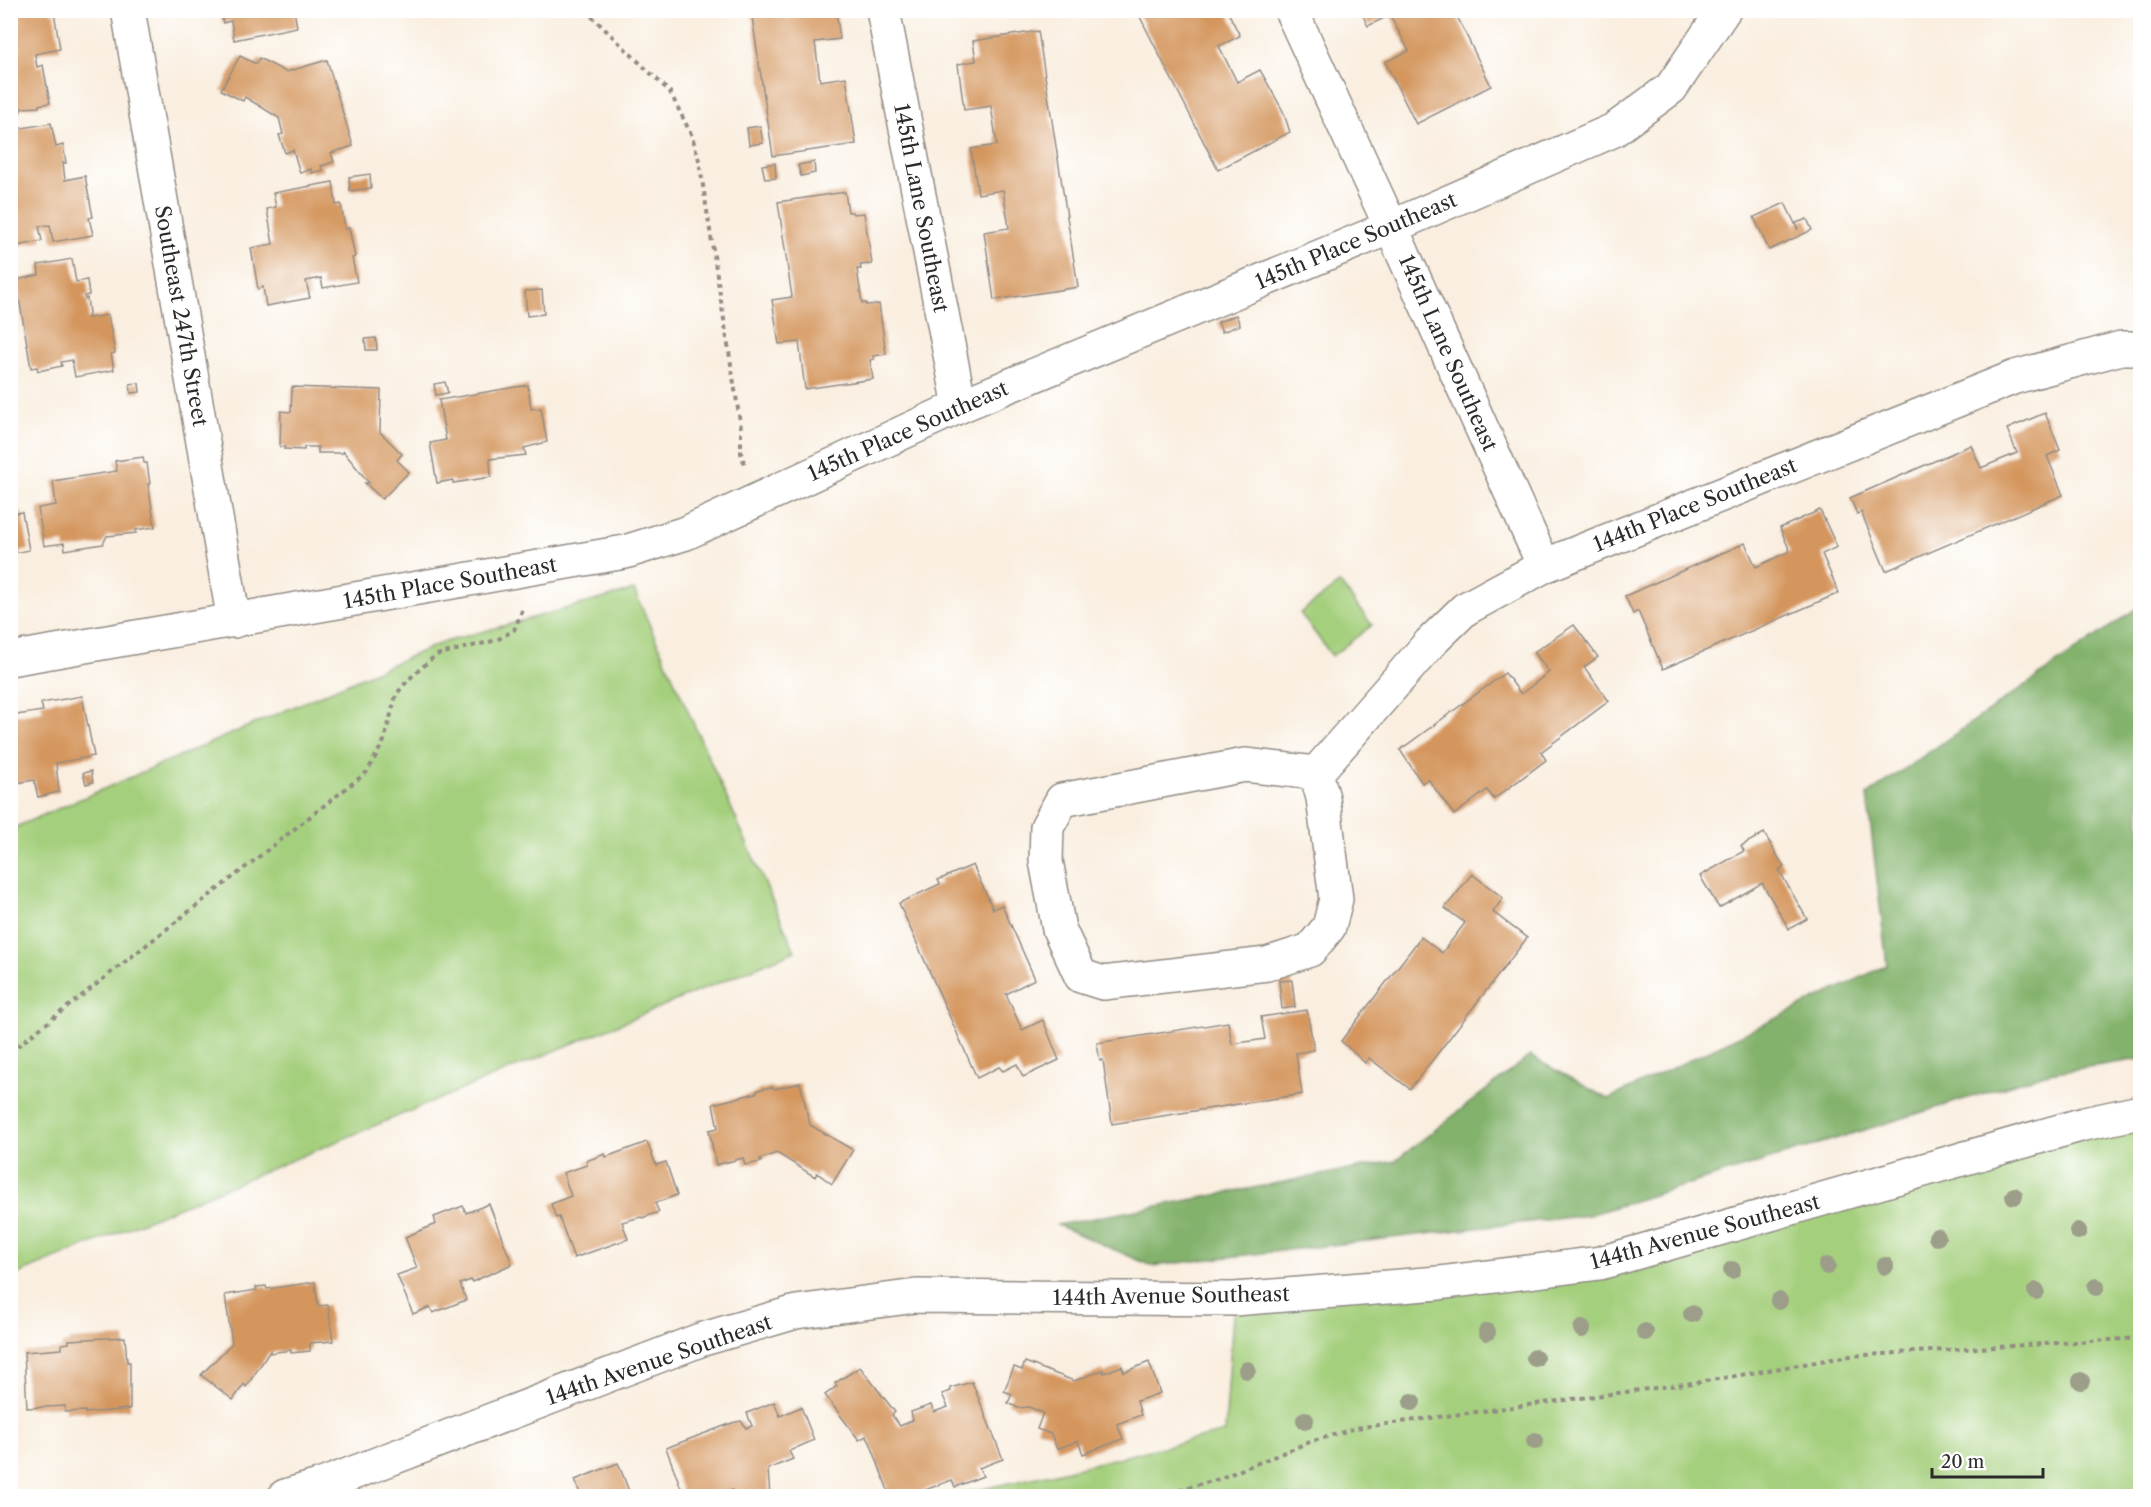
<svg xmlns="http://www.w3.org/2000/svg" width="2151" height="1507" viewBox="0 0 2151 1507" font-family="'Libre Caslon Text',serif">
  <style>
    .green { fill: #a4cf7c; stroke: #687d54; stroke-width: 1.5 }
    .forest { fill: #83b26c; stroke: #576e4c; stroke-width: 1.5 }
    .building { fill: #d4965d }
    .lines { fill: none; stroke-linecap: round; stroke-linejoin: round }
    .minor-casing { stroke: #928c85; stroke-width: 36 }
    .path { stroke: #928c85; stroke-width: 4; stroke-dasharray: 4.5 4.5; stroke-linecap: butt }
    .minor { stroke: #fff; stroke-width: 33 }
    .tree { fill: #9c9e89 }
    .labels { text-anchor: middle; stroke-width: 4.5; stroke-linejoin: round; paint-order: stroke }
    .street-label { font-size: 21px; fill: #2b2b2b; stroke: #fff }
  </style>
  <rect width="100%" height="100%" fill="#fff"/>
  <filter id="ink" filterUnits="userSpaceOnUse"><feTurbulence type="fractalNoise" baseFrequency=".0167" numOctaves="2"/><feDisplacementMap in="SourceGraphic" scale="12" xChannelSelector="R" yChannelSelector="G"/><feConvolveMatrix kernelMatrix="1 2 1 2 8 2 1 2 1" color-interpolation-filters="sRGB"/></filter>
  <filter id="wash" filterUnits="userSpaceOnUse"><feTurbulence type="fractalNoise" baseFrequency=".008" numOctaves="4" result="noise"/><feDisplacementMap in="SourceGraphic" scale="24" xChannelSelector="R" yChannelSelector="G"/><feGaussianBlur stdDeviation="1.35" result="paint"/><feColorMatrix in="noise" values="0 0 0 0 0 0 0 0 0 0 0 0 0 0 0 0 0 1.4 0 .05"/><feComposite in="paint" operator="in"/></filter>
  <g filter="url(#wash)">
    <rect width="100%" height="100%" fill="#f9eedf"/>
    <g class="green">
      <path d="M1340 583 1372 625 1332 656 1300 613Z"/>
      <path d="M634 590 795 951 11 1277V829L441 643Z"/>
      <path d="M2140 1112V1496H949L1047 1475 1225 1432 1234 1299 1600 1263Z"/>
    </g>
    <path class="forest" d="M2140 606V1059L2049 1073 1589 1215 1152 1266 1057 1225 1395 1161 1530 1056 1608 1099 1887 965 1867 795Z"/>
    <g id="blocks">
      <g class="building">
        <path d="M10 10H50L51 13 54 12 60 49 35 54 37 67 43 65 50 103 39 105V107L22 108 19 113 10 114Z"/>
        <path d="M220 10H294L297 27 234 40 231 21 223 23Z"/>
        <path d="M751 10H836L840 39 815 42 820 81 846 77 856 144 773 156Z"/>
        <path d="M1142 10H1227L1240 36 1219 46 1237 82 1260 70 1283 111 1290 132 1218 170 1138 13Z"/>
        <path d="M1360 10H1454L1491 86 1416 124 1385 62 1409 51 1390 15 1368 26Z"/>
        <path d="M1038 31 1078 287 994 300 984 232 1009 228 1003 190 978 194 971 149 997 145 991 106 964 110 958 64 976 61 973 41Z"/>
        <path d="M240 56 256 64 259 58 286 72 327 60 353 146 331 153 334 162 321 166 323 170 312 173 311 169 300 173 293 150 285 153 279 135 283 134 279 118 245 97 243 101 221 90Z"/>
        <path d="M51 123 56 147 63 145 66 163H63L65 180 85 176 93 217 89 218 93 235 53 242 50 225 39 226 42 241 17 246 14 232 10 233V141L19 140 16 129Z"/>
        <path d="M760 126 763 143 749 145 747 128Z"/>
        <path d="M814 162 815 173 801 176 798 165Z"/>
        <path d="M775 163 776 178 765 179 762 165Z"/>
        <path d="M370 174 371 188 350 191 349 177Z"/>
        <path d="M333 182 336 205 341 204 345 229 349 228 355 257 352 258 357 282 323 288 321 278 306 281 310 298 266 306 263 287 258 289 251 248 273 244 267 209 276 207 273 193Z"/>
        <path d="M845 192 848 212H852L853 214 864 213 872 264 860 265 861 269H857L862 303H866V305L879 304 886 354 873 356 874 359 870 360 873 379 805 389 799 342 779 344 772 300 792 297 778 202Z"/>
        <path d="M1785 203 1798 230 1796 223 1807 219 1812 230 1769 250 1754 217Z"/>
        <path d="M72 259 76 282 87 280 89 295 84 296 85 299 87 298 89 313 88 318 108 315 115 353 111 354 114 370 75 377 72 360 61 362 62 366 38 371 37 367 31 368 16 280 39 275 38 265Z"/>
        <path d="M542 290 544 314 527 316 525 291Z"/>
        <path d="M1236 315 1240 325 1222 332 1218 322Z"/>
        <path d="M376 338 377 350H366L365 339Z"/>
        <path d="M445 382 448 393 436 395 434 384Z"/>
        <path d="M139 383 140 392 131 393 130 384Z"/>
        <path d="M528 385 531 409 541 408 547 442 524 448 526 455 490 459 491 477 453 483V480L437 483 430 443 446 440 439 400Z"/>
        <path d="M292 387 381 390 380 432 402 454 397 460 409 472 382 499 365 483H369L343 451 344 453H318V447H304V450L284 449 285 447H280L281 411 291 412Z"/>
        <path d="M2045 413 2060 450 2047 456 2063 495 1886 571 1861 512 1857 514 1850 498 1971 445 1981 468 2017 453 2007 429Z"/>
        <path d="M143 457 144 463H147L150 484H148L155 527 136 530V533L107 536 103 544 65 550 64 543 44 546 38 508 56 505 53 481 117 471 115 461Z"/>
        <path d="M1820 510 1837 547 1822 554 1839 593 1663 669 1638 611 1633 614 1625 596 1745 543 1756 567 1790 551 1780 528Z"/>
        <path d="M22 512 29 550 13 553 14 557 10 558V514Z"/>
        <path d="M1574 625 1598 657 1584 667 1609 701 1541 752 1546 760 1494 799 1487 790 1454 815 1428 779 1422 783 1400 750 1505 673 1521 694 1549 672 1534 652Z"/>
        <path d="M82 696 94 756 56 763 59 792 38 797 34 780 10 784V716L43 711 41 703Z"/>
        <path d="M91 771 93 782 86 784 83 773Z"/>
        <path d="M1764 833 1784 867 1779 870 1807 919 1789 929 1762 883 1719 908 1700 876 1744 851 1741 846Z"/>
        <path d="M973 865 993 909 1002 905 1035 979 1006 994 1022 1030 1043 1020 1059 1060 1023 1077 1017 1064 1003 1071 999 1067 977 1078 899 903 940 884 938 880Z"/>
        <path d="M1472 874 1503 898 1493 912 1527 938 1410 1089 1369 1058 1365 1063 1341 1041 1421 937 1442 953 1465 923 1445 908Z"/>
        <path d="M1292 980 1295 1007 1282 1009 1279 981Z"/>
        <path d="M1307 1010 1314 1050 1296 1053 1302 1094 1112 1124 1103 1060 1100 1061 1097 1043 1228 1022 1232 1044 1265 1039 1261 1017Z"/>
        <path d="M800 1083 810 1125 853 1150 832 1184 817 1173 815 1177 777 1153 760 1159 761 1162 745 1165 743 1158 716 1165 709 1130 718 1128 713 1104 756 1093 758 1090 771 1087 775 1089Z"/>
        <path d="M647 1142 656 1165 666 1162 677 1195 655 1203 659 1212 642 1218 641 1217 622 1222 628 1239 574 1258 559 1217 556 1218 551 1204 571 1196 563 1173 587 1165 586 1161 605 1154 606 1157Z"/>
        <path d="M489 1204 512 1264 472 1282 471 1280 460 1284 466 1300 433 1313 430 1307 413 1314 397 1275 417 1268 405 1237 436 1224 434 1217 463 1206 466 1213Z"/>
        <path d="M315 1282 318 1306 328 1305 333 1341 310 1343V1351L291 1353V1350L270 1353V1351L246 1387 244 1384 233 1400 201 1375 232 1343 225 1295 257 1290 256 1287 266 1286 267 1289Z"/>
        <path d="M125 1337 127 1362H130V1409L85 1413V1411L65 1412V1406L27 1408 24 1352 62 1349V1344L69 1343V1340Z"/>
        <path d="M1025 1362 1074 1381 1103 1370 1104 1373 1122 1366 1124 1372 1149 1362 1160 1393 1137 1401 1141 1415 1117 1424 1123 1439 1083 1454 1078 1441 1057 1449 1051 1434 1037 1429 1043 1413 1029 1407 1018 1408 1008 1403 1012 1394 1004 1391 1014 1367 1022 1370Z"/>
        <path d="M860 1367 895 1412 892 1415 900 1426 913 1420 911 1412 931 1405 934 1412 948 1407 942 1394 951 1391 950 1388 972 1382 1003 1459 979 1468 983 1476 955 1487 952 1480 909 1496H890L870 1442 866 1436 859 1440 825 1395 837 1386 835 1383Z"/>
        <path d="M774 1402 780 1416 801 1407 814 1440 789 1451 793 1459 768 1469 770 1496H733L732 1490 723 1494 724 1496H684L666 1448 732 1423 741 1421 746 1428 752 1426 747 1413Z"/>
        <path d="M618 1463 631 1496H581L575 1480Z"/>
      </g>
    </g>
  </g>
  <g filter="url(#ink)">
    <use href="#blocks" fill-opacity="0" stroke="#928c85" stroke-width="1.5"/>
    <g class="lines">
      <defs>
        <g id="minor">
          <path d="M128 10 234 621"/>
          <path d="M883 10 960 406"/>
          <path d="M1291 10 1391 227 1544 566"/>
          <path d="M10 659 625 552 686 533 960 406 1391 227 1614 130 1671 88 1724 10"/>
          <path d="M1245 765 1316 773 1323 798 1336 899 1329 927 1310 950 1267 964 1103 983 1081 976 1059 929 1046 861 1047 827 1062 800Z"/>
          <path d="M1316 773 1430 643 1465 609 1544 566 2015 377 2121 348H2140"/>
          <path d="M285 1496 322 1485 700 1340 796 1312 916 1296 1234 1299 1439 1283 1600 1263 2084 1124 2140 1112"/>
        </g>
      </defs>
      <use href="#minor" class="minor-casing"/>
      <g class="path">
        <path d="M585 10 670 92 692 136 699 160 741 428V453L745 466"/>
        <path d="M10 1052 367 772 384 741 396 695 408 680 436 655 497 640 514 630 524 606"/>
        <path d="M1153 1496 1216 1480 1307 1443 1356 1428 1700 1382 1850 1356 2140 1338"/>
      </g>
      <use href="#minor" class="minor"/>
    </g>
    <g class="tree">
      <circle cx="2014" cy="1196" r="9"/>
      <circle cx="2078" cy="1231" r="9"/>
      <circle cx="1937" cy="1237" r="9"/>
      <circle cx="1827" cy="1266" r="9"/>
      <circle cx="1885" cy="1266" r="9"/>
      <circle cx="1732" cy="1270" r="9"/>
      <circle cx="2096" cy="1287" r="9"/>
      <circle cx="2036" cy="1291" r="9"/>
      <circle cx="1779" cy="1301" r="9"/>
      <circle cx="1692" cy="1314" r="9"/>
      <circle cx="1582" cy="1329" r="9"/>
      <circle cx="1487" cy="1332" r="9"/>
      <circle cx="1645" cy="1332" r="9"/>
      <circle cx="1535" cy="1358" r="9"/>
      <circle cx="1247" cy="1370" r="9"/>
      <circle cx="2081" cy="1381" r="9"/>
      <circle cx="1412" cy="1402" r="9"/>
      <circle cx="1305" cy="1420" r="9"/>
      <circle cx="1535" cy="1441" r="9"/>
    </g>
  </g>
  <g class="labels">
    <g class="street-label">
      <text transform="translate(921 208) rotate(79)" y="7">145th Lane Southeast</text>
      <text transform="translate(1356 241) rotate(-23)" y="7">145th Place Southeast</text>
      <text transform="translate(181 316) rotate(80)" y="7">Southeast 247th Street</text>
      <text transform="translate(1448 353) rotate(66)" y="7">145th Lane Southeast</text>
      <text transform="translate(908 431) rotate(-24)" y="7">145th Place Southeast</text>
      <text transform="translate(1695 505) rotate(-22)" y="7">144th Place Southeast</text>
      <text transform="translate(450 583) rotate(-10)" y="7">145th Place Southeast</text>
      <text transform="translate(1705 1232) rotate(-15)" y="7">144th Avenue Southeast</text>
      <text transform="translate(1171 1296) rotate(-1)" y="7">144th Avenue Southeast</text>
      <text transform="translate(659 1360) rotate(-19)" y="7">144th Avenue Southeast</text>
    </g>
  </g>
  <rect width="2151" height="1507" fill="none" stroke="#fff" stroke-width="36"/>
  <path d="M1932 1468v9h111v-9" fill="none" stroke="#2b2b2b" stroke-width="3"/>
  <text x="1941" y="1468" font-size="18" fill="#2b2b2b" stroke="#ffffff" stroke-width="4.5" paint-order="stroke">20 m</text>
</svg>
